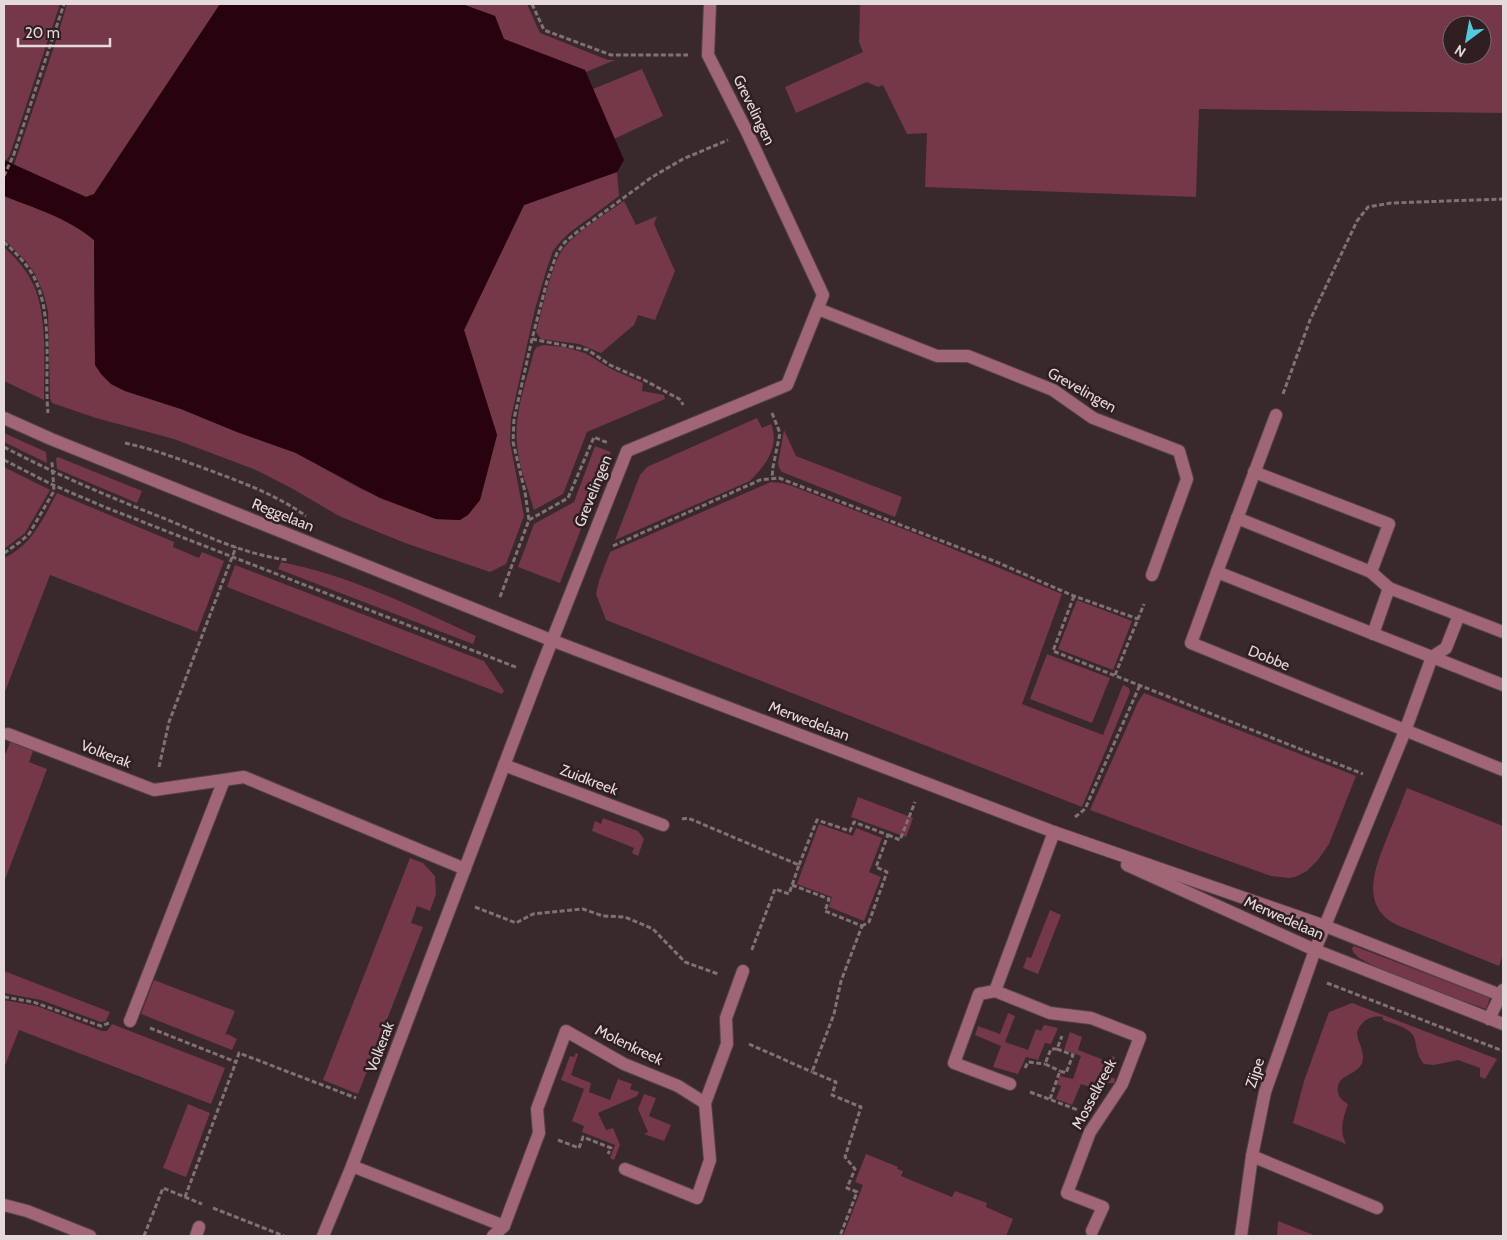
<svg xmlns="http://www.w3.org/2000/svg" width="1507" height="1240" viewBox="0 0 1507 1240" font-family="Cabin,sans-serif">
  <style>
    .green { fill: #743849; fill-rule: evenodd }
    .water { fill: #28020f }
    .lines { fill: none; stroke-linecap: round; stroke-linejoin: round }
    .minor-casing { stroke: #544448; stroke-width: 14 }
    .path { stroke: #807174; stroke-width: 3; stroke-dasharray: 5 2.5; stroke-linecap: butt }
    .minor { stroke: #a06675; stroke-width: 12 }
    .labels { text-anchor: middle; stroke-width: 5; stroke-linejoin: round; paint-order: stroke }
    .street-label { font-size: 15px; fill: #e4d9db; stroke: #2f1e22 }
  </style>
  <rect width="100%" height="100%" fill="#39282c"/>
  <g class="green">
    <path d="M4 4H60L10 154 6 161 4 160Z"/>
    <path d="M67 4H220L94 194 86 197 14 165 55 44Z"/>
    <path d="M462 4H527L540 33 608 60H615L586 72 585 70 503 39 495 16Z"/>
    <path d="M860 4H1503V113L1199 109 1196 197 925 187 927 133 907 134 883 85 878 87 867 82 796 113 785 87 863 52 859 42ZM1452 25H1482V55H1452Z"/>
    <path d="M642 69 663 116 614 139 593 89Z"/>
    <path d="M617 172 619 196 569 233 560 242 553 251 547 268 535 309 511 418 510 442 524 516 506 564 490 572 405 543 339 516 293 489 256 470 174 439 96 418 52 403 50 398 48 311 43 292 35 274 26 261 4 239V196C35 208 68 218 94 240L95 364 111 384 125 391 181 409 237 432 296 453 363 490 436 519 460 520 480 500 497 435 464 330 524 205Z"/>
    <path d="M624 201 636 225 657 216 654 224 675 271 655 320 638 315 634 325 601 353 579 344 541 339 536 332C542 311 551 265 563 249 576 232 606 214 624 201Z"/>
    <path d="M4 247C17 259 30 274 36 291 47 321 44 368 44 400L4 381Z"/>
    <path d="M544 345 564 347 585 353 611 369 643 383 642 391 664 395 665 399 587 432 563 494 534 510C528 488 518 465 517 443 514 412 527 380 534 351L537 347Z"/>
    <path d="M757 418 762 428 771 424C780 446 766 465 750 481L615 540 640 475 647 467Z"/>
    <path d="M784 430 796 456 902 497 895 517 782 472 779 468 778 463Z"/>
    <path d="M4 433 46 452 47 463 4 442Z"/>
    <path d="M595 446 611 452 560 583 518 567 534 524 574 502Z"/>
    <path d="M58 457 142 491 137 503 57 469 56 458Z"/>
    <path d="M4 467 50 490 25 533 4 549Z"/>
    <path d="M771 482 782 483 792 486 924 537 1062 594 1022 704 1103 735 1123 685 1129 688 1130 692 1082 807 606 620 596 594 599 581 610 552Z"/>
    <path d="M57 493 174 542 173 547 199 558 202 552 224 561 197 632 50 575 4 694V558C32 545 43 519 57 493Z"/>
    <path d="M281 562C349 575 413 607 476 636L473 644 278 569Z"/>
    <path d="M235 565 484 661 504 691 502 694 227 587Z"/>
    <path d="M1077 600 1132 621 1113 670 1058 649Z"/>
    <path d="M1047 654 1110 678 1092 723 1030 699Z"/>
    <path d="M1144 693 1356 776 1329 844 1318 860 1307 871 1295 877 1289 878 1271 876 1198 850 1090 810 1138 702Z"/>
    <path d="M10 742 33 751 29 762 47 769 4 882V752L6 753Z"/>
    <path d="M1407 788 1503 826V954L1499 966 1397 925C1358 905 1376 866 1388 835 1395 819 1401 803 1407 788Z"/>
    <path d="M858 797 913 818 906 837 851 817Z"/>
    <path d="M603 818 638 831 644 839 638 856 632 853 634 848 592 831 595 821 601 824Z"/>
    <path d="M819 824 853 836 856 828 882 838 869 872 881 877 864 921 829 907 832 897 797 884Z"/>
    <path d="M410 858 423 863 435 876 436 894 430 911 417 906 411 923 423 927 358 1094 323 1080Z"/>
    <path d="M1050 910 1061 915 1038 974 1023 968 1027 957 1031 958Z"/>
    <path d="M1354 946 1490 998 1486 1009 1426 988 1374 966 1359 958 1353 952 1352 948Z"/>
    <path d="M4 971 110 1012 106 1021 101 1022 41 1000 4 993Z"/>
    <path d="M154 980 235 1011 225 1035 227 1034 237 1039 232 1050 141 1014Z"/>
    <path d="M4 1000 37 1006 102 1031H107L112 1024 225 1068 211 1104 19 1030 4 1068Z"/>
    <path d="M1352 1003 1497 1059 1485 1079 1480 1077V1068L1458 1060 1434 1065 1424 1064C1414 1052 1418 1041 1412 1034 1407 1027 1391 1023 1383 1020V1017C1371 1015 1362 1020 1357 1032 1357 1042 1366 1052 1362 1063 1357 1076 1335 1074 1338 1092 1339 1098 1343 1101 1348 1104 1343 1118 1339 1130 1346 1144L1293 1123 1304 1081 1329 1012Z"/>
    <path d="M1008 1013 1015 1016 1005 1042 1028 1050 1036 1029 1041 1031 1044 1025 1058 1028 1051 1044 1045 1043 1038 1060 1026 1057 1018 1074 993 1067 1001 1046 975 1035 978 1026 1000 1034Z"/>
    <path d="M1070 1032 1082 1037 1078 1050 1109 1062 1111 1056 1115 1057 1111 1067 1114 1069 1111 1077 1115 1079 1114 1083H1105L1102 1091 1081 1084 1072 1105 1056 1099 1061 1086 1057 1084 1060 1076 1073 1079 1081 1056 1064 1050Z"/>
    <path d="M576 1053 578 1054 571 1075 591 1083 589 1092 610 1100 618 1079 632 1084 630 1089 639 1092 637 1096 598 1113 606 1130 613 1128 620 1145 614 1160 610 1158 615 1145 582 1132 584 1126 572 1121 584 1089 561 1080 570 1056 574 1057Z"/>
    <path d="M644 1094 656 1098 649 1116 671 1125 664 1141 644 1134 648 1132 638 1109Z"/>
    <path d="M188 1104 210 1113 186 1177 163 1168Z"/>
    <path d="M866 1154 898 1167 897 1169 903 1171 901 1176 952 1197 955 1191 987 1203 986 1207 1013 1219 1006 1236H843L863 1185 855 1182Z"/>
    <path d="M1278 1221 1316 1236H1277Z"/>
  </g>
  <path class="water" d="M220 4H462L495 16 504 39 585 70 624 160 617 172 524 205 464 330 497 435 480 500 468 515 460 520 436 519 380 498 296 453 237 432 181 409 125 391 111 384 101 374 95 365 94 240C68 218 34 208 4 196V160L86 197 94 194Z"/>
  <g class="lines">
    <defs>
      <g id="minor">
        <path d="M818 309 937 356H968L1053 390 1093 418 1179 451 1187 479 1152 575"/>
        <path d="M4 418 51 439 551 640 1054 832 1325 926 1503 996"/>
        <path d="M1254 472 1389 524 1371 572 1389 588 1503 632"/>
        <path d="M1237 518 1371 572"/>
        <path d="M1217 572 1276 415"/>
        <path d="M1373 634 1389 588"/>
        <path d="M1503 685 1217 572 1191 643 1503 770"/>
        <path d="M8 734 154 790 244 777 465 869"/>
        <path d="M504 765 663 825"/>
        <path d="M1127 865 1315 950 1503 1024"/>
        <path d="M995 991 1050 1013 1091 1018 1140 1037 1122 1084 1090 1132 1067 1193 1103 1207 1092 1231"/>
        <path d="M1489 1019 1503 990"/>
        <path d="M130 1021 224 780"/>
        <path d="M1010 1084 954 1063 979 994 995 991 1054 832"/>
        <path d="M705 1103 727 1044 726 1018 743 971"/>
        <path d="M1252 1156 1377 1208"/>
        <path d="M352 1166 504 1226 539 1133 537 1109 566 1031 624 1064 678 1086 705 1103 710 1160 697 1198 625 1169"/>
        <path d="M4 1205 27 1211 90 1236"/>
        <path d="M196 1236 199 1227"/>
        <path d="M323 1236 352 1166 538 676 627 451 787 385 823 295 747 132 708 55 710 4"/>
        <path d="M493 1236 504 1226"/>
        <path d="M1241 1236 1252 1156 1265 1092 1315 950 1405 731 1432 657 1446 648 1459 615"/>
      </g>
    </defs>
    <use href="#minor" class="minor-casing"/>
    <g class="path">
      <path d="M532 4 544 30 611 55H688"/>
      <path d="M4 176 14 154 64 4"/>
      <path d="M4 242C15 252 27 264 34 277 54 318 44 369 48 413"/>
      <path d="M532 339 588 350 610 365 644 380 681 400 683 405"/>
      <path d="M1283 394 1310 320 1357 221 1368 207 1391 203 1503 199"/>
      <path d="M772 413 780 433 773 467 772 478"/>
      <path d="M125 443C153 449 179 459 206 469 241 482 275 494 306 516"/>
      <path d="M4 447C57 475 112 498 168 520 207 536 246 555 288 560"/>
      <path d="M4 460 53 485 107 508 518 668"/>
      <path d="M529 520 568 498 594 437 608 443"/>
      <path d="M613 546 760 480 779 478 994 561 1074 596 1138 619"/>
      <path d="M4 553 20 542 29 534 54 491 52 462"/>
      <path d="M1074 596 1053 651 1363 774"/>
      <path d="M500 597 529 520 525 492 513 442 514 419 532 339 547 281 557 253 565 242 577 232 652 177 683 159 728 140"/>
      <path d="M1115 675 1144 604"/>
      <path d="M159 767 169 722 236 547"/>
      <path d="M1075 817 1085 809 1140 685"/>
      <path d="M682 819 688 818 799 865 789 894 775 889 751 952"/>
      <path d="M888 835 900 840 915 802"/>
      <path d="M799 865 817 820 850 831 854 822 888 835 876 867 887 872 869 922 862 926"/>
      <path d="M792 885 829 899 825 911 862 926 841 981 834 1014 812 1072 836 1082 832 1095 861 1107 845 1157 855 1169 847 1188 857 1192 840 1236"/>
      <path d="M475 907 516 923 533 914 583 909 603 916 625 917 653 929 685 962 718 974"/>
      <path d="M1327 983 1503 1051"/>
      <path d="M4 997 33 1002 101 1026 109 1023"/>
      <path d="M150 1028 236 1062 239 1053 356 1098"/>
      <path d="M749 1044 812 1072"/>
      <path d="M1057 1049H1051L1045 1064 1060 1071"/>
      <path d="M1025 1068 1028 1062 1045 1064"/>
      <path d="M1030 1092 1078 1110"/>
      <path d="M1050 1099 1060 1071 1066 1073 1073 1055 1057 1049 1062 1036"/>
      <path d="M558 1140 579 1148 583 1137 611 1148 608 1154"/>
      <path d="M185 1197 236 1062"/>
      <path d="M213 1208 284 1236"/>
      <path d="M144 1236 163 1188 202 1204"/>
    </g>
    <use href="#minor" class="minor"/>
  </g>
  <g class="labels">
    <g class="street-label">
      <text transform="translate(754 110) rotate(64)" y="5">Grevelingen</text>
      <text transform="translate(1082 390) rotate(29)" y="5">Grevelingen</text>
      <text transform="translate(593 491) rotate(-68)" y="5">Grevelingen</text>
      <text transform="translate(283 515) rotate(22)" y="5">Reggelaan</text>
      <text transform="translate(1269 658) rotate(22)" y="5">Dobbe</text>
      <text transform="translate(809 721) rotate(21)" y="5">Merwedelaan</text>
      <text transform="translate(106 754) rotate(21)" y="5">Volkerak</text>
      <text transform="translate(589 780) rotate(21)" y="5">Zuidkreek</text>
      <text transform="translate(1284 918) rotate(24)" y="5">Merwedelaan</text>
      <text transform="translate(629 1045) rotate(26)" y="5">Molenkreek</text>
      <text transform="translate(380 1047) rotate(-69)" y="5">Volkerak</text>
      <text transform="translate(1255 1073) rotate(-72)" y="5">Zijpe</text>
      <text transform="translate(1094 1094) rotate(-62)" y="5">Mosselkreek</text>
    </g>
  </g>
  <rect width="1507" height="1240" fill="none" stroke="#e4d9db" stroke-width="10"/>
  <g transform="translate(1467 40) rotate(212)"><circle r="24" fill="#2f1e22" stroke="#77696c"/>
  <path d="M0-4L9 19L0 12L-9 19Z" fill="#56c9e1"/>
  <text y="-8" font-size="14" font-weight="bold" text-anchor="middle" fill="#e4d9db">N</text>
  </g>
  <path d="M18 38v8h92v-8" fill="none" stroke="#e4d9db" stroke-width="2.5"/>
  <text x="25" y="38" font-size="15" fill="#e4d9db" stroke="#2f1e22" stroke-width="4" paint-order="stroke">20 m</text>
</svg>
